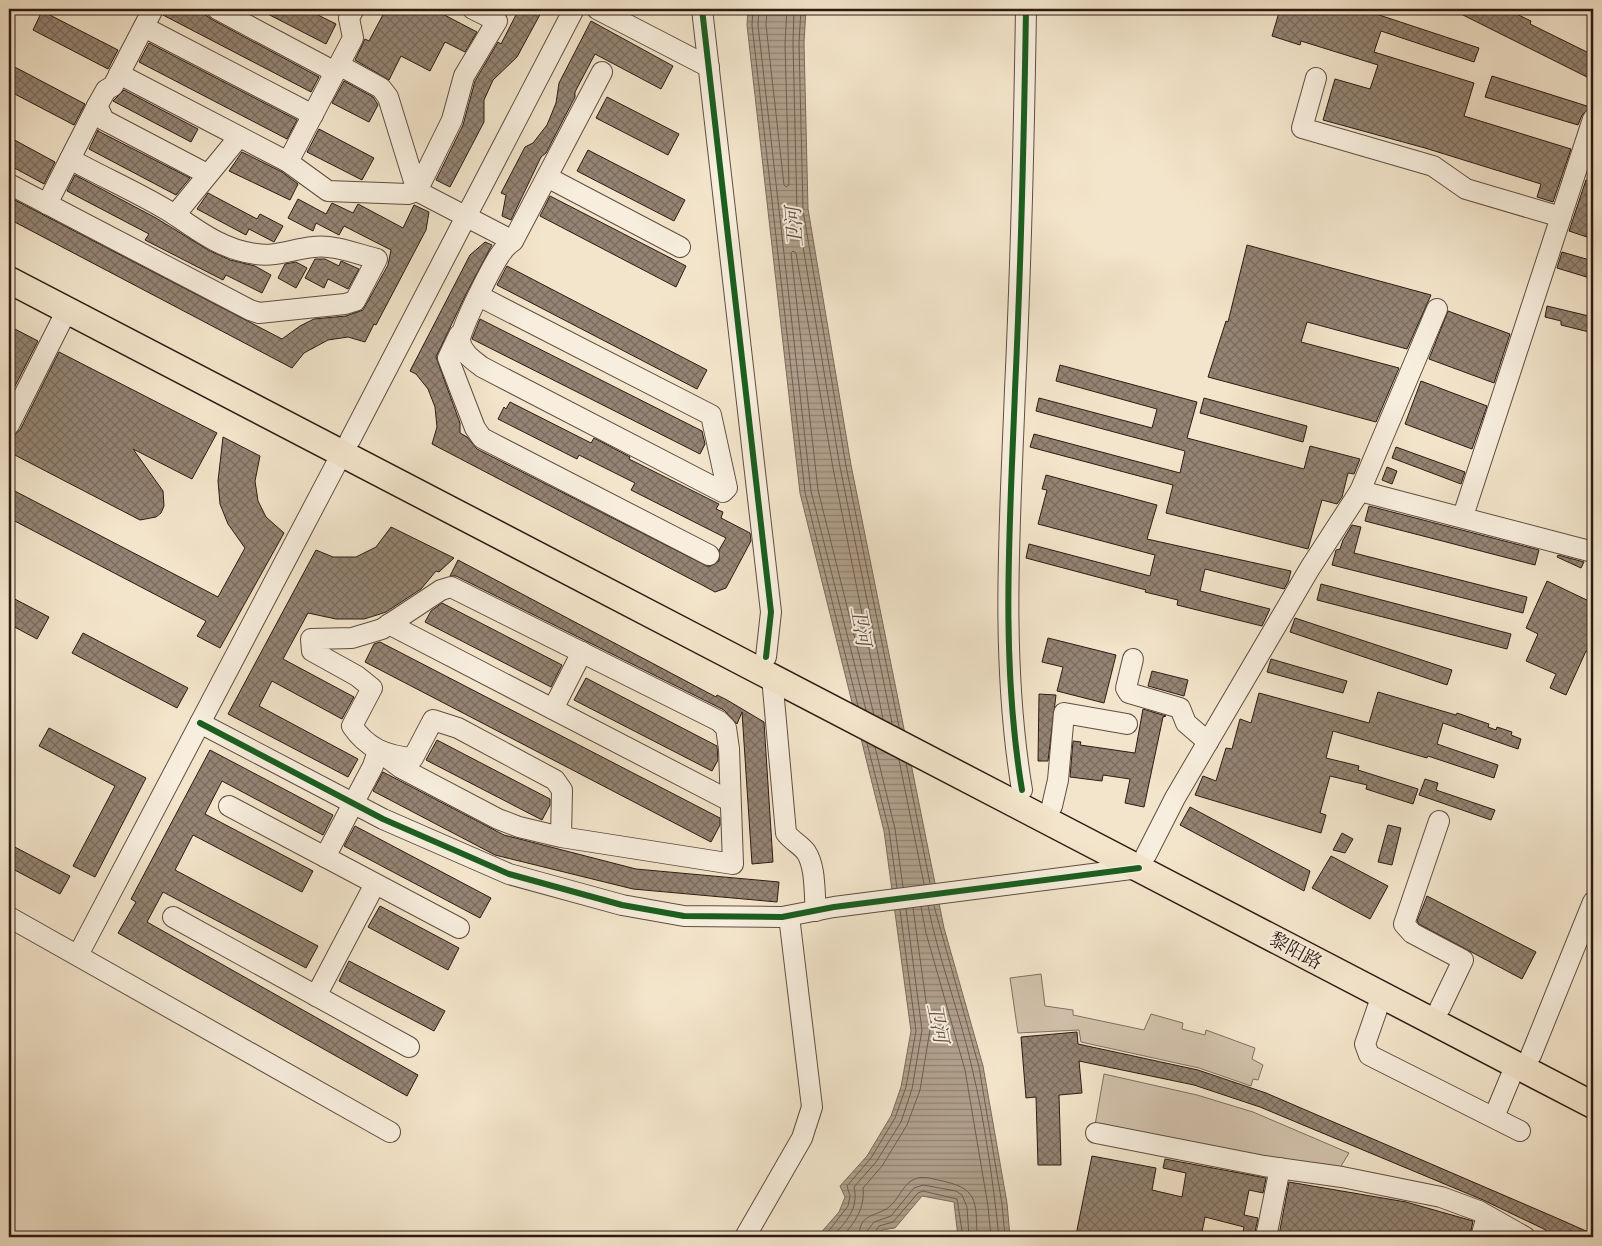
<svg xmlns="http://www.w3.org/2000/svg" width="1602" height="1246" viewBox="0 0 1602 1246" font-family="'Old Standard TT','Noto Serif SC',serif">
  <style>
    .grass { fill: #d2c2ac; stroke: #806e60 }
    .water { fill: url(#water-rules); stroke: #7c6a5c }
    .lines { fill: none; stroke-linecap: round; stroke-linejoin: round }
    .shore { stroke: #6f5d50; stroke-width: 1 }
    .building { fill: url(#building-cross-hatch); stroke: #2e1a13 }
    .minor-casing { stroke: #5f4d41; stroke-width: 22 }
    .major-casing { stroke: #2e1a13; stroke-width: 29 }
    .minor { stroke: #f7eedd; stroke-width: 20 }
    .major { stroke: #f3e5cb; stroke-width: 26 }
    .cycleway-casing { stroke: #f7eedd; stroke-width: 9 }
    .cycleway { stroke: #1b5e20; stroke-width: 6 }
    .labels { text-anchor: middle; stroke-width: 4; stroke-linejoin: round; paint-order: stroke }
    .street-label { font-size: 19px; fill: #2e1a13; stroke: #f7eedd }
    .water-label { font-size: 20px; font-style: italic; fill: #625043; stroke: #f7eedd }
  </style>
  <defs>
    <pattern id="water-rules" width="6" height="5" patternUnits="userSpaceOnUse" patternTransform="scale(1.25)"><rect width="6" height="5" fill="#b0a08c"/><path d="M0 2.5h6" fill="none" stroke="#908271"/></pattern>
    <pattern id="building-cross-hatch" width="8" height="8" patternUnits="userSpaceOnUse" patternTransform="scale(1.25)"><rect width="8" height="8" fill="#948473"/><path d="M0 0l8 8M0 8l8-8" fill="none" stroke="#796b5d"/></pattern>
  </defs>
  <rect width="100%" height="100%" fill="#f3e5cb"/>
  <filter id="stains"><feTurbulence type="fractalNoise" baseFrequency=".004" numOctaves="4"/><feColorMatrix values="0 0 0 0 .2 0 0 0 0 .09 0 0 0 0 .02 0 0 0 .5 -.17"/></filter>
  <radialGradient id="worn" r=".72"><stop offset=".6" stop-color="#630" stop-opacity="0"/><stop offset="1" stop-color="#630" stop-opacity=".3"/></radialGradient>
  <g class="grass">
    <path d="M1041 974 1045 1006 1073 1010V1015L1144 1030 1151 1014 1183 1023 1182 1029 1205 1035 1206 1030 1255 1048 1252 1059 1263 1065 1258 1080 1253 1079 1251 1086 1199 1068 1081 1042 1079 1030 1018 1033 1010 978Z"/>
    <path d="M1104 1074 1197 1095 1253 1112 1349 1153 1338 1171 1095 1125Z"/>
  </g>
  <path class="water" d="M748 9H806L804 43 808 209 851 465 944 928 983 1066 1007 1203 1010 1237H958L954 1202 922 1196 895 1228 882 1230 876 1237H817L839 1212 845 1197 840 1186 867 1156 891 1116 901 1087 911 1031 884 831 800 493 747 25Z"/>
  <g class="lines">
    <g class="shore">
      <path d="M753 9 752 25 805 492 858 706"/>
      <path d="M759 9 758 25 811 491 866 710"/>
      <path d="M767 9 766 25 784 185 786 187 789 185 785 44 787 9"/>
      <path d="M794 9 793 43 797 211 840 467 892 723"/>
      <path d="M801 9 799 43 803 210 846 466 899 727"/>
      <path d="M874 715 818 490 791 253 793 251 796 253 833 468 883 719"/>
      <path d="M867 743 889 830 897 888"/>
      <path d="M875 747 895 829 903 887"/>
      <path d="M899 760 924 884"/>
      <path d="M906 763 930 883"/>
      <path d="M928 906C939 961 960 1013 972 1068 985 1122 993 1182 999 1237"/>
      <path d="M934 906 979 1067 1002 1204 1005 1237"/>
      <path d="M921 907 926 933 965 1070 988 1206 991 1237"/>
      <path d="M824 1237 848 1206 850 1196 847 1186 871 1158 895 1118 906 1087 916 1031 900 910"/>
      <path d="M832 1237C846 1222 859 1209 854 1187L876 1162 901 1122 912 1089 922 1030 906 909"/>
      <path d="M842 1237C855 1222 865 1209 863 1188L882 1166 907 1125 920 1090 930 1030 913 908"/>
      <path d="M859 1237C859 1212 877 1217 889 1207 898 1200 902 1187 911 1181 920 1175 929 1178 938 1180 978 1188 976 1199 977 1237"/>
      <path d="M866 1237 867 1231 874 1222 891 1216 914 1188 923 1185 956 1191 962 1195 967 1207 969 1237"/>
      <path d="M872 1237 879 1226 893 1222 918 1193 923 1191 957 1199 963 1237"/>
    </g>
  </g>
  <g class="building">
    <path d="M165 9H198L211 19 319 77 311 92 163 15Z"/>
    <path d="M258 9H306L336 24 326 44Z"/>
    <path d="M386 9H433L477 32 465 52 445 42 430 71 401 56 389 80 355 60 365 39 369 41Z"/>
    <path d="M519 9H543L517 57 493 80 484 100V122L450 187 436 180 463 125 475 81 498 42 501 44Z"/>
    <path d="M1280 9H1361L1479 48 1474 62 1381 31 1374 52 1474 83 1464 116 1571 149 1553 202 1537 197 1541 184 1425 148 1323 120 1335 79 1370 89 1378 65 1301 41 1300 45 1272 36Z"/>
    <path d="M1451 9H1506L1531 21 1530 24 1593 55V80Z"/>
    <path d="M42 11 118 50 108 69 33 30Z"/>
    <path d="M591 21 673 66 661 89 595 54 575 92V97L546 153 541 157 511 220 502 216 506 195 501 193 525 147 533 143 547 125 556 103 559 83Z"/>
    <path d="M149 43 297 120 287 139 139 62Z"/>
    <path d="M9 64 85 104 74 125 9 91Z"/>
    <path d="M1492 76 1590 107V108L1582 115 1578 125 1485 97Z"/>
    <path d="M344 81 373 97 377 103 378 105 369 122 332 103Z"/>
    <path d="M124 90 198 129 191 142 113 101Z"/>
    <path d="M607 97 679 134 668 155 596 118Z"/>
    <path d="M319 129 374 158 362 180 307 152Z"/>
    <path d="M98 130V131L190 178 176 195 106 158 89 149Z"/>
    <path d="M9 137 55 162 44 184 9 165Z"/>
    <path d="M588 150 685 200 674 221 577 171Z"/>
    <path d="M242 152 282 172 298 184 290 200 229 171Z"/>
    <path d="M75 175 156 218 208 250 230 260 255 266 271 275 262 293 226 275 223 280 145 240 149 234 67 191Z"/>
    <path d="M1586 180 1593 182V239L1569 231Z"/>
    <path d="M208 193 257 219 260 214 283 226 274 242 249 229 246 235 197 209Z"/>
    <path d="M550 196 686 266 676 287 540 216Z"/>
    <path d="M9 197 282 339 300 326 314 319 346 316 363 310 388 265 391 250 344 226 339 235 316 223 313 231 288 218 298 199 326 214 332 203 353 213 358 204 403 228 414 205 429 212 426 230 376 325 374 324 365 342 348 337 328 340 304 353 292 368 9 219Z"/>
    <path d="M485 242 492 245 467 292 436 357 460 423V433L467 437 477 449 709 567 719 561V550L726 538 631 490 635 483 579 455 577 459 498 419 504 407 506 409 510 402 591 443 594 438 630 457 629 459 719 504 716 509 723 512 721 518 750 533 751 541 726 588 715 592 704 586 432 444 437 427 435 407 428 389 416 374 410 371 470 255Z"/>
    <path d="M1247 245 1431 295 1407 349 1307 322 1301 342 1399 368 1376 422 1208 377 1226 321 1228 322Z"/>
    <path d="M1562 252 1593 261V279L1557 268Z"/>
    <path d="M315 259H325L339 266 341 261 359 269 348 289 328 279 324 288 305 278Z"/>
    <path d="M296 262 307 268 296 288 278 278 285 264Z"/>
    <path d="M507 266 707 370 697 389 497 285Z"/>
    <path d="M1547 306 1593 317V333L1561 325V321L1545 317Z"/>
    <path d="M1448 311 1510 334 1494 383 1429 359Z"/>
    <path d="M480 319 702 431 705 444 700 454 472 339Z"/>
    <path d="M9 326 38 341 12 392 9 391Z"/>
    <path d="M59 352 217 433 192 479 133 449 163 491 164 506 161 513 156 517 140 520 9 452V439L20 430Z"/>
    <path d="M1060 365 1197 402 1187 438 1304 469 1310 446 1360 459 1354 474 1348 473 1342 497 1337 504 1322 500 1308 549 1166 513 1173 485 1030 447 1034 434 1180 473 1185 451 1036 411 1039 398 1152 428 1157 409 1056 381Z"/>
    <path d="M1421 381 1487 406 1472 449 1405 424Z"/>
    <path d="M1204 398 1307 426 1303 442 1200 413Z"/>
    <path d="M223 437 260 456 255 481 258 501 266 517 284 533 220 648 197 636 206 621 9 518V488L218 597 245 548 228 524 220 504 218 481Z"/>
    <path d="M1396 447 1465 472 1461 484 1392 458Z"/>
    <path d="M1387 467 1397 471 1392 484 1382 480Z"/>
    <path d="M1046 475 1157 505 1147 539 1291 571 1288 582 1284 589 1205 569 1200 591 1270 609 1262 626 1177 605 1178 600 1145 592 1146 590 1026 558 1029 544 1150 576 1155 555 1038 524 1047 490 1042 489Z"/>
    <path d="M1369 506 1539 550 1535 565 1365 521Z"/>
    <path d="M1352 525 1361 527 1354 553 1527 597 1523 613 1332 565 1336 550 1340 549 1343 540Z"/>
    <path d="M391 527 454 558 439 572 436 571 421 589 386 612 377 615 364 619H336L308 613 283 659 354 697 342 719 272 681 259 706 358 759 348 777 228 714 316 550 333 557H356L376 547Z"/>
    <path d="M1558 555 1584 562 1581 568 1557 557Z"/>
    <path d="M458 560 716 697 717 695 727 700 764 722 773 862 752 864 742 712 737 724 724 710 456 576H450Z"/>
    <path d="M1547 581 1593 603V654L1586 651 1566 695 1550 688 1556 674 1526 661 1538 634 1526 628Z"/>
    <path d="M1321 584 1511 634 1507 649 1317 600Z"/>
    <path d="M9 596 49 617 37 639 9 624Z"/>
    <path d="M442 603 562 665 551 687 425 622 431 611Z"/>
    <path d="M1295 618 1452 670 1447 685 1290 632Z"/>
    <path d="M83 633 188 688 177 708 72 653Z"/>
    <path d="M1048 638 1116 655 1104 703 1057 691 1063 667 1042 662Z"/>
    <path d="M380 642 720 818V825L711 842 365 662 374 644Z"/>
    <path d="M1271 659 1347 681 1343 693 1267 672Z"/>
    <path d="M1152 671 1188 680 1184 696 1148 686Z"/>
    <path d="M586 678 717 746 718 760 712 771 574 700Z"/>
    <path d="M1378 692 1456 715 1457 713 1489 724 1488 727 1496 730 1497 727 1512 732 1511 735 1521 739 1518 749 1443 723 1437 744 1498 765 1494 778 1428 756 1427 758 1333 731 1326 758 1359 766 1358 770 1418 789 1413 804 1366 789 1367 785 1330 776 1320 813 1326 815 1321 833 1195 795 1203 776 1216 781 1226 748 1232 749 1240 719 1251 723 1259 693 1369 723Z"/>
    <path d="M1039 694 1056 695 1048 761H1038Z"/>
    <path d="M1143 709 1166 716 1163 717 1144 807 1125 803 1130 779 1103 775 1102 781 1070 777 1073 741 1081 742 1080 745 1135 753Z"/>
    <path d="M49 728 146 778 95 877 73 866 115 786 39 746Z"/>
    <path d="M437 740 550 799V805L542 820 426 760Z"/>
    <path d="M210 750 333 815 323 835 222 781 205 814 313 871 302 892 193 835 175 870 318 946 306 968 163 892 147 922 418 1075 407 1096 118 933 136 902 131 899Z"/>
    <path d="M383 772 504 835 636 869 779 882 777 902 633 889 495 855 373 791Z"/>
    <path d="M1425 779 1438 783 1436 790 1495 810 1491 820 1419 795Z"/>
    <path d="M1190 807 1310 871 1304 891 1180 825Z"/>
    <path d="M1388 825 1401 828 1392 865 1378 862Z"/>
    <path d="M355 826 491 898 480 918 344 846Z"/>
    <path d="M1342 833 1353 839 1345 853 1333 850Z"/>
    <path d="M9 844 70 876 60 894 9 867Z"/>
    <path d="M1331 856 1388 886 1370 919 1312 888Z"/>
    <path d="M1427 896 1536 952 1522 979 1419 924 1417 921Z"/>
    <path d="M380 906 459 948 448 970 368 927Z"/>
    <path d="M349 961 445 1011 434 1031 339 981Z"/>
    <path d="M1077 1032 1078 1044 1198 1070 1266 1093 1552 1216 1593 1234V1237H1543L1546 1230 1483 1200 1260 1107 1194 1085 1079 1061 1082 1093 1059 1095 1061 1165H1038L1036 1097 1026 1098 1021 1037Z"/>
    <path d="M1092 1156 1156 1168 1152 1190 1182 1197 1186 1173 1163 1168 1165 1159 1266 1178 1263 1193 1249 1190 1244 1215 1258 1218 1254 1237H1242L1244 1227 1205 1217 1201 1237H1089L1076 1235Z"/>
    <path d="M1289 1182 1406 1202 1473 1221 1470 1235 1465 1234 1464 1237H1354L1332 1232 1331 1236 1306 1231 1305 1237 1279 1235Z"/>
  </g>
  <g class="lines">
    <defs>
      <g id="minor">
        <path d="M153 9 113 86 106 90 97 106 104 120 207 174"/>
        <path d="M217 9 335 72"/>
        <path d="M597 9 709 67"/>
        <path d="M702 9 771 612 766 657"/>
        <path d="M144 27 313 115"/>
        <path d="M339 65 381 88 388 97 417 191 513 241"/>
        <path d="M119 74 288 162 328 191 408 194 417 191 452 120 464 76 497 21 473 9"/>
        <path d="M1316 78 1302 128 1433 166 1466 189 1561 217"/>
        <path d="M288 162 353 38 349 18 354 9"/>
        <path d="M547 177 680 247"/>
        <path d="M9 184 250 310 259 313 345 304 355 301 377 259C357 254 333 244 313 247 293 249 276 257 256 254 224 250 201 233 175 215 142 194 104 178 70 159"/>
        <path d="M47 204 97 106"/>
        <path d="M175 215 239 137"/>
        <path d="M479 296 711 415 727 488 723 492 482 367C473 360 462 353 460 341 458 333 494 262 502 252 505 247 509 244 513 241L602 72"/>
        <path d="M459 335 448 358 475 428 482 438 709 555"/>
        <path d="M9 425 67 310"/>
        <path d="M350 440 574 9"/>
        <path d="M1360 491 1593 552"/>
        <path d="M1463 516 1593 119"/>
        <path d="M389 624 730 801"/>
        <path d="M1133 659 1126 688 1129 693 1180 708 1186 723 1208 742"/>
        <path d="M772 677 786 833C792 841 801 845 806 852 816 867 814 893 816 911"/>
        <path d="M553 709 582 652"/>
        <path d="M200 723 383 819 509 874 622 905 684 916 782 917 834 907 1139 868"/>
        <path d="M1022 790C1000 658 1010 523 1015 390 1021 263 1024 136 1026 9"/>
        <path d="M229 806 459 928"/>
        <path d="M1052 806 1058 780 1064 713 1127 724"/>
        <path d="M1439 821 1404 924 1412 933 1463 960 1440 1008"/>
        <path d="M1146 855 1175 798 1310 568 1360 491 1437 309"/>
        <path d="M325 857 373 766 378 751 401 768 498 819 519 827 561 837 733 864 729 749 726 728 719 721 451 587 441 590 382 629 352 638 311 639 312 651 357 676 372 688 352 726C367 748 386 756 413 758L433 720 458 728 555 780 562 790 561 837"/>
        <path d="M9 917 390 1132"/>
        <path d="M173 917 409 1047"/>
        <path d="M78 955 342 453"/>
        <path d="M1382 995 1365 1044 1369 1055 1520 1131"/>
        <path d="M316 996 375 884"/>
        <path d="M1531 1055 1593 902"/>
        <path d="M1494 1117 1516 1064"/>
        <path d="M1096 1133 1264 1166 1342 1177 1441 1197 1479 1211 1525 1237"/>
        <path d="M745 1237 802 1138 812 1107 789 916"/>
        <path d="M1266 1237 1280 1168"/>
        <path d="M1481 1237 1487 1216"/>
      </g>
      <path id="major" d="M9 280 1593 1105"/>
    </defs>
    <use href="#minor" class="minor-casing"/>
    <use href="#major" class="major-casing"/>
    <use href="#minor" class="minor"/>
    <use href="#major" class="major"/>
    <defs>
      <g id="cycleway">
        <path d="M702 9 771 612 766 657"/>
        <path d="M200 723 383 819 509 874 622 905 684 916 782 917 834 907 1139 868"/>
        <path d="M1022 790C1000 658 1010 523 1015 390 1021 263 1024 136 1026 9"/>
      </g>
    </defs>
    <use href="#cycleway" class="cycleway-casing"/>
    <use href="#cycleway" class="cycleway"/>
  </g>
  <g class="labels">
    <g class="street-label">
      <text transform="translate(1296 950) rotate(28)" y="7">黎阳路</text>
    </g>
    <g class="water-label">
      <text transform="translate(794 227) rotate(-94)" y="7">卫河</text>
      <text transform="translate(861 626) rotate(80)" y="7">卫河</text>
      <text transform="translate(938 1023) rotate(79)" y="7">卫河</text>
    </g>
  </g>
  <rect width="1602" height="1246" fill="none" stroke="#f3e5cb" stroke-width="30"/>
  <rect x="10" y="10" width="1582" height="1226" fill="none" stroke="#2e1a13" stroke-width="2.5"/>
  <rect x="15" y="15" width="1572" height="1216" fill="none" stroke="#2e1a13"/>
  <rect width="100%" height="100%" filter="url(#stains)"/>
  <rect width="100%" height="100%" fill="url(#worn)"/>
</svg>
